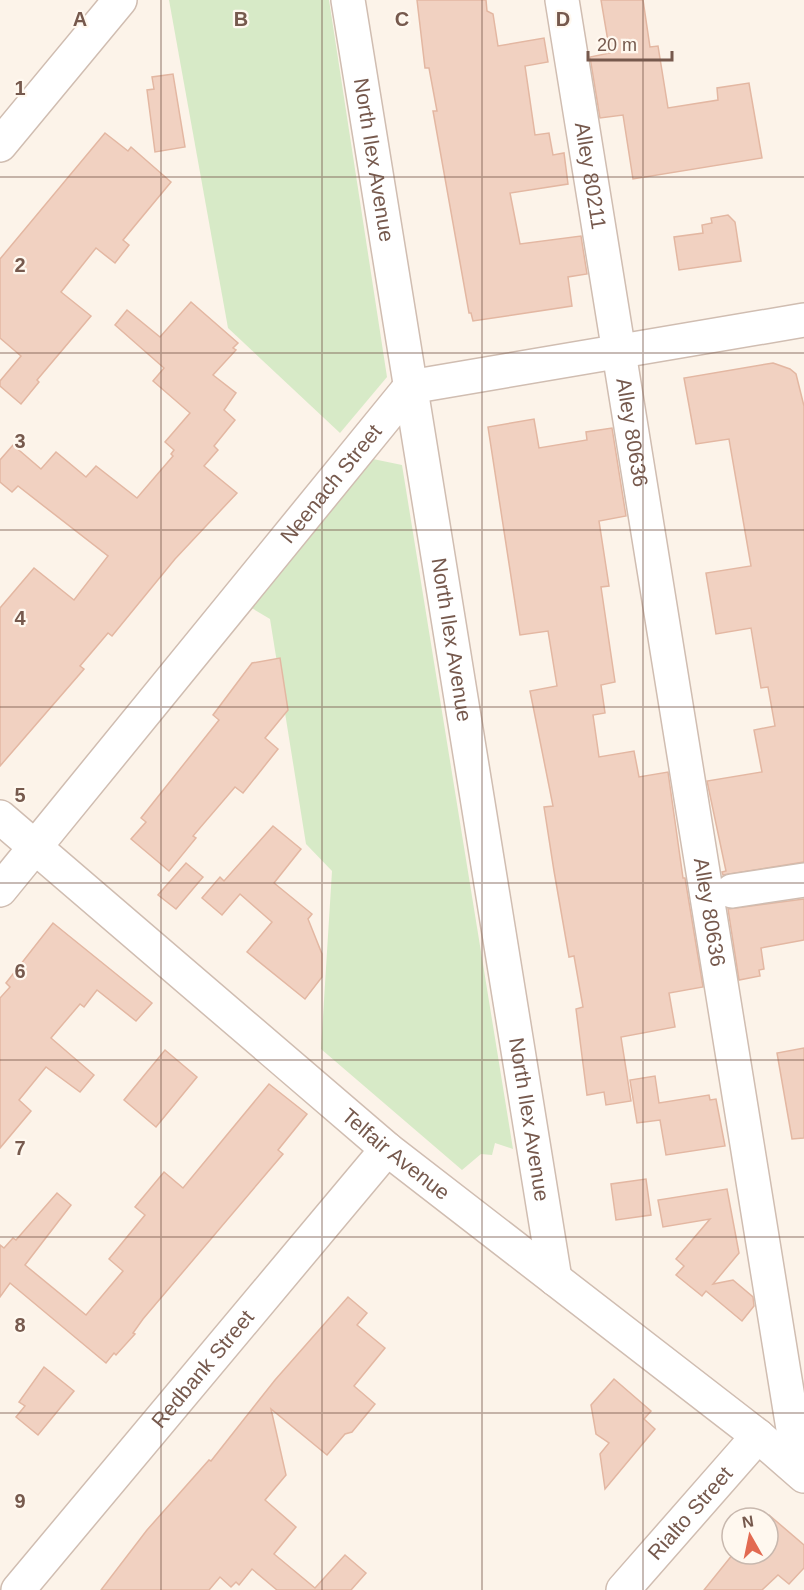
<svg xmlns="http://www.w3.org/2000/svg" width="804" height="1590" viewBox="0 0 804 1590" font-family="Helvetica,sans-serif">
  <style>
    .green { fill: #d7eac7 }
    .building { fill: #f1d1c1; stroke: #e3b7a2; stroke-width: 1.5 }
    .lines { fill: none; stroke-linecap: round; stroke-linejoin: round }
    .minor-casing { stroke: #d0bdb1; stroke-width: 36 }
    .minor { stroke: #fff; stroke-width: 33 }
    .grid { fill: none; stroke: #76594d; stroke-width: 1.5; stroke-opacity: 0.55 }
    .labels { text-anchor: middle; stroke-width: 4.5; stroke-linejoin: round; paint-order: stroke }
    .street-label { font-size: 21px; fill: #76594d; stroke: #fff8ef }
    .grid-label { font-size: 20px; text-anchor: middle; font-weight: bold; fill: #76594d; stroke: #fff8ef; stroke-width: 4.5; stroke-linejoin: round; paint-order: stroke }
  </style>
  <rect width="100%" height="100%" fill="#fcf3e9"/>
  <g class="green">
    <path d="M169 0H329L387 377 340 433 228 328Z"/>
    <path d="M373 459 402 465 513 1149 495 1143 492 1155 481 1154 462 1170 321 1049 332 871 306 844 270 619 250 607Z"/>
  </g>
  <g class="building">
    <path d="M417 0H486L487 11 493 14 498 46 544 38 548 62 525 66 535 135 549 133 553 155 564 153 568 184 510 193 520 244 581 236 587 274 568 277 572 306 473 321 471 313H469L433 111H437L429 68H425Z"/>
    <path d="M601 0H643L650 47 658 46 668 108 718 100 717 88 749 83 762 158 633 179 623 115 600 118 590 57 610 53Z"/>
    <path d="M173 74 185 147 155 152 147 90 154 89 152 77Z"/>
    <path d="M105 133 128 151 131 147 171 182 123 240 129 245 115 263 96 248 61 292 91 316 37 380 39 382 21 404 0 386V381L21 356 0 338V259Z"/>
    <path d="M728 215 735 222 741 261 679 270 674 237 703 233 702 225 712 223 711 218Z"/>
    <path d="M191 302 238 343 233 348 236 350 213 375 236 393 224 410 235 420 214 446 218 450 204 466 237 493 175 559 112 636 108 633 80 666 84 669 0 766V608L34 568 74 600 108 556 18 486 12 492 0 482V460L13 445 41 469 56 452 86 477 96 466 137 498 173 456 171 454 174 450 165 442 190 413 153 381 164 368 115 325 127 310 160 337Z"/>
    <path d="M773 363 790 369 796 374 804 406V862L723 875 722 872 726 871 707 781 762 772 754 730 775 726 768 687 761 688 751 628 716 634 706 573 751 566 729 439 696 444 684 378Z"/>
    <path d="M534 419 539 448 587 440 586 432 612 428 626 516 599 521 609 586 601 587 615 682 601 685 605 713 593 715 599 757 634 751 639 777 668 772 683 878H685L703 987 669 993 675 1027 621 1037 631 1101 606 1105 604 1092 587 1095 576 1009 583 1007 574 956 569 957 554 871 544 807 553 806 530 691 557 686 548 631 520 635 488 427Z"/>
    <path d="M280 658 288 710 265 738 278 749 243 793 235 787 193 836 196 838 169 871 131 839 146 822 141 818 219 720 213 715 252 663Z"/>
    <path d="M273 826 301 849 274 883 312 914 308 919 322 954V977L305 999 247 952 272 922 240 894 222 915 202 898 220 877 224 881Z"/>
    <path d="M186 863 203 877 176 909 158 895Z"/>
    <path d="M804 899V940L761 948 764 969 759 970 760 976 739 980 728 909Z"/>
    <path d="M53 923 152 1003 136 1021 97 990 84 1007 80 1004 51 1038 94 1075 80 1092 46 1067 19 1100 31 1111 0 1148V998L10 987 6 983Z"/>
    <path d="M804 1048V1138L792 1139 777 1053Z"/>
    <path d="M165 1050 197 1077 156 1127 124 1100Z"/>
    <path d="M655 1076 659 1103 709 1095 710 1100 716 1099 725 1146 666 1155 660 1120 637 1123 630 1080Z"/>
    <path d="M269 1084 307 1114 278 1150 283 1154 143 1319 133 1333 135 1334 116 1355 114 1353 106 1363 10 1283 0 1297V1245L4 1248 13 1238 16 1240 57 1193 71 1205 25 1265 86 1315 123 1271 109 1259 145 1215 135 1207 164 1172 183 1188Z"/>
    <path d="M646 1179 651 1215 616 1220 611 1184Z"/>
    <path d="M727 1189 739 1253 713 1284 733 1280 753 1297 754 1306 742 1321 706 1291 702 1296 676 1275 684 1266 676 1259 710 1219 663 1227 658 1200Z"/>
    <path d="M348 1297 367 1313 357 1325 385 1348 354 1386 375 1404 352 1432 345 1434 327 1455 271 1409 286 1475 265 1500 296 1527 274 1554 315 1588 345 1555 366 1573 351 1590H277L252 1569 239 1585 236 1582 231 1587 220 1577 209 1590H101L147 1530 209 1460 211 1461 275 1380Z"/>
    <path d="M44 1367 74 1391 38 1435 16 1417 25 1406 19 1402Z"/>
    <path d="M614 1379 651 1411 644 1419 655 1429 605 1489 600 1454 609 1443 596 1434 591 1405Z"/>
    <path d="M769 1515 804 1545V1568L789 1584 778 1575 762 1590H704L733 1554H768L766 1518Z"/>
  </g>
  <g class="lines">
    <defs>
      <g id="minor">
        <path id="s1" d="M348 0 555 1279"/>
        <path id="s2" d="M562 0 800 1472"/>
        <path d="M0 145 120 0"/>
        <path id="s3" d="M0 817 387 1149 758 1436 804 1476"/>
        <path id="s4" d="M0 890 410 387 804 320"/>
        <path d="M732 891 804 880"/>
        <path id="s5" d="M18 1590 387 1149"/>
        <path id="s6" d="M623 1590 758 1436"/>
      </g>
    </defs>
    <use href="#minor" class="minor-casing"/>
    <use href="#minor" class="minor"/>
  </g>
  <path class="grid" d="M161 0V1590M322 0V1590M482 0V1590M643 0V1590M0 177H804M0 353H804M0 530H804M0 707H804M0 883H804M0 1060H804M0 1237H804M0 1413H804"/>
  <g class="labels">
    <g class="street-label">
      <text dy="7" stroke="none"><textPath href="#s1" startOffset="162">North Ilex Avenue</textPath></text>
      <text dy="7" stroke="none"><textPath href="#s2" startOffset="178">Alley 80211</textPath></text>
      <text dy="7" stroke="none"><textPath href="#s2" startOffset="438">Alley 80636</textPath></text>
      <text dy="7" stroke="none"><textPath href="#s4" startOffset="524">Neenach Street</textPath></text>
      <text dy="7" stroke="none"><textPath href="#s1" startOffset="648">North Ilex Avenue</textPath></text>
      <text dy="7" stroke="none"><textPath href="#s2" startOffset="924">Alley 80636</textPath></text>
      <text dy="7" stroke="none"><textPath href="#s1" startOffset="1134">North Ilex Avenue</textPath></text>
      <text dy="7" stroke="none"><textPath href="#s3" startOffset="520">Telfair Avenue</textPath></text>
      <text dy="7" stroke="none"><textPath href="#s5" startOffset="288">Redbank Street</textPath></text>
      <text dy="7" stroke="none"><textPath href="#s6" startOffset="102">Rialto Street</textPath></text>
    </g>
  </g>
  <g class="grid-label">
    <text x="80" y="26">A</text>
    <text x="241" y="26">B</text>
    <text x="402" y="26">C</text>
    <text x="563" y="26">D</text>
    <text x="20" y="95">1</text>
    <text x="20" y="272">2</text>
    <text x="20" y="448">3</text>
    <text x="20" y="625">4</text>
    <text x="20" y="802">5</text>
    <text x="20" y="978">6</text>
    <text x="20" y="1155">7</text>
    <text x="20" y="1332">8</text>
    <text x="20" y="1508">9</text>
  </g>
  <g transform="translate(750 1536) rotate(351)"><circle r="28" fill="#fff8ef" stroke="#c8b8ae" stroke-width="1.5"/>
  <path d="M0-4.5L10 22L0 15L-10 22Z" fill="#e26a51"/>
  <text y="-9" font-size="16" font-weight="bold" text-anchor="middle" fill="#76594d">N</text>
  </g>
  <path d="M588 51v9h84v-9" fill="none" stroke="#76594d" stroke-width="3"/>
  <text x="597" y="51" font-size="18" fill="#76594d" stroke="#fff8ef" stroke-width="4.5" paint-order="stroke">20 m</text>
</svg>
